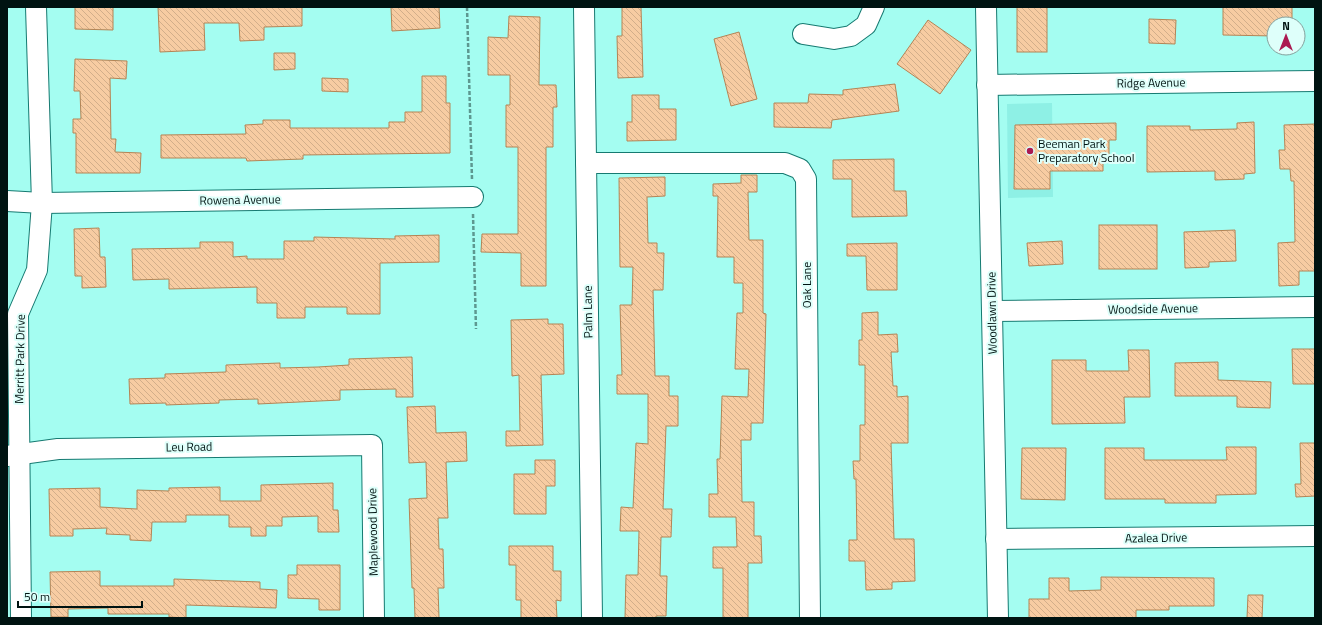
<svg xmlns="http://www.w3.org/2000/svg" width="1322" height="625" viewBox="0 0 1322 625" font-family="'Titillium Web',sans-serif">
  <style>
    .built { fill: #8ef0e5 }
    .building { fill: url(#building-back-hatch); stroke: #b48455 }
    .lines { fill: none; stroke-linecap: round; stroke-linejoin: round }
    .minor-casing { stroke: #167a71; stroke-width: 22 }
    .path { stroke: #5d9890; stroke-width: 2.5; stroke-dasharray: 4 2; stroke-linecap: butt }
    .minor { stroke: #fff; stroke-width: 20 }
    .poi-dot { fill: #ab1a51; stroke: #defffa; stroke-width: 1.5 }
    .labels { text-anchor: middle; stroke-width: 4; stroke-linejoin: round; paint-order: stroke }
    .street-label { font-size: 12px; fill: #001311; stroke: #defffa }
    .poi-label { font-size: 12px; fill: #001311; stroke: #defffa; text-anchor: start }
  </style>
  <defs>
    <pattern id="building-back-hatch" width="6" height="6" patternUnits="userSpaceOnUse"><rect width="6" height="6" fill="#f7cca2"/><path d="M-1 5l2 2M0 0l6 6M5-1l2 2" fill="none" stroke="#d2ae8a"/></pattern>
  </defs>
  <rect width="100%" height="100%" fill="#a4fdf1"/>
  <path class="built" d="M1052 103 1053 197 1008 198 1007 104Z"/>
  <g class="building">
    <path d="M75 7H113V30L75 29Z"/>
    <path d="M158 7H302V26L264 27V40L240 41 239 23H204L205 50 160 52Z"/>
    <path d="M391 7H439L440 28 392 31Z"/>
    <path d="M622 7H641L643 77 618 78 617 36H622Z"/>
    <rect x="1017" y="7" width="30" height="45"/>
    <path d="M1223 7H1292V24H1274V36L1223 35Z"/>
    <path d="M509 16 540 17 539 85H556L557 107H553V147H546V286H521V253L481 252 482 234H518V147H506V105H510V75H488V37L508 38Z"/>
    <path d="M1149 19 1176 20 1175 44 1149 43Z"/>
    <path d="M928 20 971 50 940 94 897 64Z"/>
    <path d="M739 32 757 99 731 106 714 39Z"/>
    <path d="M274 53H295V69L274 70Z"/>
    <path d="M75 59 127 61 126 79 110 78 111 139H116L115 152 141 153 140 173H76V133H73V119H81L80 91H74Z"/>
    <path d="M422 76H446V103H450V153L303 155V159L247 161 246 158H161V135L246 134 245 125 263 124V120H290V128H389V122H405V112H422Z"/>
    <path d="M322 78 348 79V92L322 91Z"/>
    <path d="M895 84 899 111 832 120 831 128 774 127V103H808L809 94 843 95V90Z"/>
    <path d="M632 95H659V109H676V140L627 141V122H632Z"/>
    <path d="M1254 122 1255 173 1244 174V179L1215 180V171L1147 172V126H1190V130L1237 129V123Z"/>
    <path d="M1116 123V140H1109V158H1103V171H1050V189H1014L1015 125Z"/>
    <path d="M1315 124V271H1299V285L1279 286 1278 243 1295 242 1294 181H1291L1290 169H1280L1279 150H1285L1284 125Z"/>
    <path d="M894 159V191H906L907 216 852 217V179H833V160Z"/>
    <path d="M741 175H757V192H748L749 240H763V313L766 314 763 423H751V440H741L742 502H754V536H761L762 563H748V618H723V568H713V547H737L736 517H709V494H718L717 459H720L722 396 748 397 749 369H735L737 313H743V283H734V257H717L718 196H713V184L741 183Z"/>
    <path d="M665 177V196L647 197 648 243H657V253H664L663 290H653L655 376H669V396H678V426H666L663 509H672L671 537H661L660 576H667L666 616H656V618H625L626 575H638L639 531H620L621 507 633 508 636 443 648 444V394H617V375H622L620 305H632L633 267H620L619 178Z"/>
    <rect x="1099" y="225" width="58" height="44"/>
    <path d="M99 228 100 257H105L106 287 82 288V276H75L74 229Z"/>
    <path d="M1235 230 1236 261 1209 262V267L1185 268 1184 232Z"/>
    <path d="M439 235V262L380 263V314H347V307H305V318H277V303H257V287L169 289V279L133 280 132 249 200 248V242H233V257L247 256V259H284V241H314V237L395 239V236Z"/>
    <path d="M1062 241 1063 264 1029 266 1027 243Z"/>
    <path d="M897 243V290H867L866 256H847V244Z"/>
    <path d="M878 312V335L897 334 898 352H891L893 386H897V397L908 396V443H891L894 539H914L915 581 892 582V589L866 590 865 561H849V540H857L856 479H854L853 461H860V425H865V365H859V340H862V313Z"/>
    <path d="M548 319V324H563L564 374 541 375 543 445 506 446V431H520L519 375 512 376 511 320Z"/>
    <path d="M1292 349H1315V384H1293Z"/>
    <path d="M1128 350H1149L1150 397H1124L1125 423 1052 424V360H1086V371H1129Z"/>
    <path d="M412 357 413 397H396V389L340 390V400L258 404V399L219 400V403L166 405V403L130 404 129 379 165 378V374L226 372V365L280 363V368L318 367 349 365V359Z"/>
    <path d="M1218 362V380L1271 382 1270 408 1237 407V396H1175V363Z"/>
    <path d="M435 406 436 433 466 432 467 461 446 462 448 518H438L439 549H443L444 588H438L439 618H415L414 588H412L409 499 427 498 426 462 409 463 407 407Z"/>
    <path d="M1300 443H1315V496L1296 497 1295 484H1301Z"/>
    <path d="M1226 447H1256V494L1216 495V503H1165V499H1105V448H1144V460H1227Z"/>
    <path d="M1022 448H1066L1065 500 1021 499Z"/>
    <path d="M535 460H555V486H546V514H514V474H535Z"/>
    <path d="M333 483V510H338L339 532H318V516L282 517V526H266V536H251V527H229V515H186V522H152L151 541 130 540V535L106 534 107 528 73 529V536H50L49 489 100 488V507L137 509V490L169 491V488L220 487V501H261V485Z"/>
    <path d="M509 546H553V571H561V601L556 600 557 618H521V600H516V565H509Z"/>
    <path d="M297 565H340V610H319V599L288 598V575H297Z"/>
    <path d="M100 571V586H174V579L260 582V589L277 590 276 608 186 605V618L169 617V614H108V608L68 609V617H51L50 572Z"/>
    <path d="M1101 577 1214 578V606H1169V610H1136V618H1029V599H1049V578H1069V591L1101 590Z"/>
    <path d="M1248 595H1263L1262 618H1247Z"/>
  </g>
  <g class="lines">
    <defs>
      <g id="minor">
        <path d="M584 7 592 618"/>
        <path d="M986 7 998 618"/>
        <path d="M803 34 834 39 851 36 866 25 874 7"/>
        <path d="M987 85 1315 81"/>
        <path d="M586 163H785L800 169 806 179 810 618"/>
        <path d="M7 201 42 203 473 197"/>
        <path d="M992 311 1315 307"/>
        <path d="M7 456 58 449 372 445 374 618"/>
        <path d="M996 539 1315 536"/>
        <path d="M21 618 18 314 37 270 42 203 36 7"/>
      </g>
    </defs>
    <use href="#minor" class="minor-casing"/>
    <g class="path">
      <path d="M467 7 472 179"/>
      <path d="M473 214 476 329"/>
    </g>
    <use href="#minor" class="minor"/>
  </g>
  <circle class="poi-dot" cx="1030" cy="151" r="4"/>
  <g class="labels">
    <g class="street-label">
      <text transform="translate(1151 83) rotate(-1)" y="4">Ridge Avenue</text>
      <text transform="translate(240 200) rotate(-1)" y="4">Rowena Avenue</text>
      <text transform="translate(807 285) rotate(-90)" y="4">Oak Lane</text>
      <text transform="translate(1153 309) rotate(-1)" y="4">Woodside Avenue</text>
      <text transform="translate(588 312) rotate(-91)" y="4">Palm Lane</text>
      <text transform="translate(992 313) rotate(-91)" y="4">Woodlawn Drive</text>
      <text transform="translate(20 359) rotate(-89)" y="4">Merritt Park Drive</text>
      <text transform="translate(189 447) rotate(-1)" y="4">Leu Road</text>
      <text transform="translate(373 532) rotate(-91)" y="4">Maplewood Drive</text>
      <text transform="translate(1156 538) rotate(-1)" y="4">Azalea Drive</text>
    </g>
    <g class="poi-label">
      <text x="1038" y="148">Beeman Park<tspan x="1038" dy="14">Preparatory School</tspan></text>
    </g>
  </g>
  <rect width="1322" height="625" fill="none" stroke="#001311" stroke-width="16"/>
  <g transform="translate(1286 36)"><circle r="19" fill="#defffa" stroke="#85a19d"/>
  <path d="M0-3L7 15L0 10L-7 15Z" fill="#ab1a51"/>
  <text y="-6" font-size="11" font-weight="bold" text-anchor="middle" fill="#001311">N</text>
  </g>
  <path d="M18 601v6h124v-6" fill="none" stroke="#001311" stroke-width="2"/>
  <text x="24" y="601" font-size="12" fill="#001311" stroke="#defffa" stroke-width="3" paint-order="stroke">50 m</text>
</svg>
